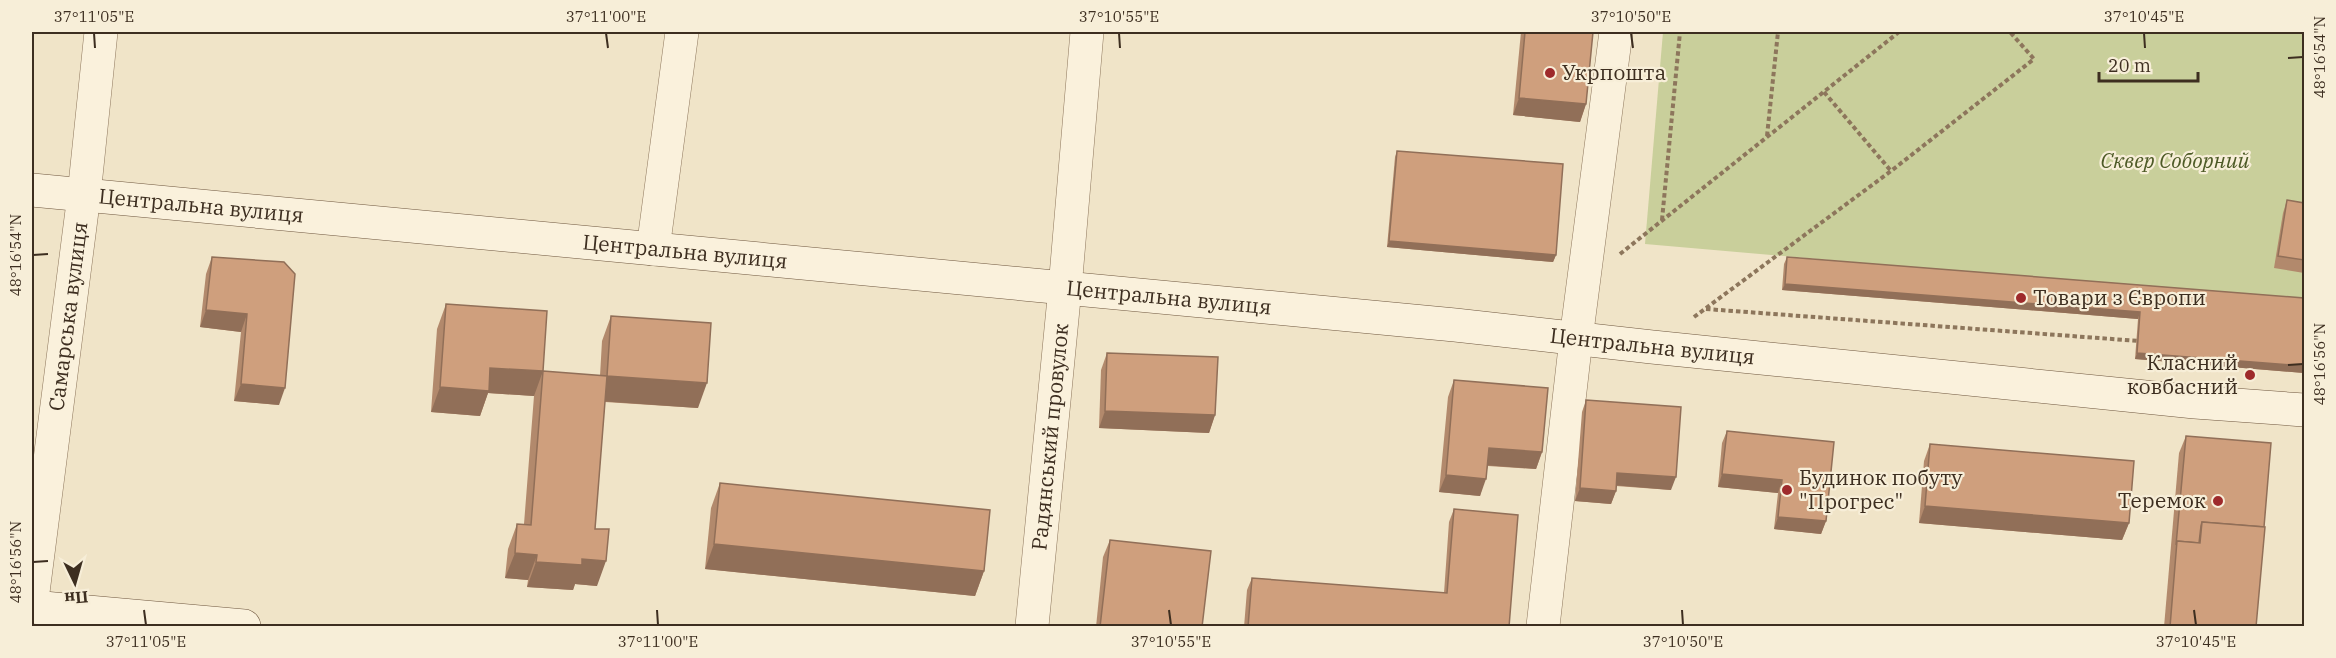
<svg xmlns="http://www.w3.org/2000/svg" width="2336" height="658" viewBox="0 0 2336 658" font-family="'IBM Plex Serif',serif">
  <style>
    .green { fill: #c9cf9b }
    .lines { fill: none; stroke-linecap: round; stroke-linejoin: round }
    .street-casing { stroke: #8d765c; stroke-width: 34 }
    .secondary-casing { stroke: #6f573f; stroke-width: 34 }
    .path { stroke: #8d765c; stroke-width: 4; stroke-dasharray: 4.5 3; stroke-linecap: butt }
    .street { stroke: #faf1dc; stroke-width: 33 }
    .secondary { stroke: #faf1dc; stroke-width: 33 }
    .wall { fill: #b2896c }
    .shaded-wall { fill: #916f58 }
    .building { fill: #cf9f7d; stroke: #916f58; stroke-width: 1.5 }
    .ticks { fill: none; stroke: #3d2e20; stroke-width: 2 }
    .poi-dot { fill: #9e2a2b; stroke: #f7eed8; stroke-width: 2 }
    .labels { text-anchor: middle; stroke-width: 4.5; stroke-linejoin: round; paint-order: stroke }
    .poi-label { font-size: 21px; fill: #3d2e20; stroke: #f7eed8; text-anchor: start }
    .park-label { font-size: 21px; font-style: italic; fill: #4d5a26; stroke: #f7eed8 }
    .street-label { font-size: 21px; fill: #3d2e20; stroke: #f7eed8 }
    .neatline { fill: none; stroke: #3d2e20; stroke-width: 2 }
    .ticks-label { font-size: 15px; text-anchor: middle; fill: #3d2e20 }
  </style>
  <rect width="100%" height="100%" fill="#f0e4c8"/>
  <path class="green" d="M1663 32H2304V301L1645 244Z"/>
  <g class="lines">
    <defs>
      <g id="street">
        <path d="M653 249 682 32"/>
        <path id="s1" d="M32 600 84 195 101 32"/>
        <path id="s2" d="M1032 626 1065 288 1087 32"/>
        <path d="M1543 626 1576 339 1616 32"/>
      </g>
      <g id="secondary">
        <path id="s3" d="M32 190 1455 325 1652 347 2195 402 2304 410"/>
        <path d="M32 607 244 626"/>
      </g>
    </defs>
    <use href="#street" class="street-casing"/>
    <use href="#secondary" class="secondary-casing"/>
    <g class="path">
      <path d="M1824 92 1891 171"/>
      <path d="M1767 136 1778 32"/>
      <path d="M1662 220 1680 32"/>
      <path d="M1620 254 1899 32"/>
      <path d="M1706 309 2139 341"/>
      <path d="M1694 317 1891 171 2034 59 2010 32"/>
    </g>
    <use href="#street" class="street"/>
    <use href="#secondary" class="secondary"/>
  </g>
  <g class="wall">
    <path d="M1521 32H1593L1586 104 1580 122 1513 115Z"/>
    <path d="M1397 151 1556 255 1553 262 1387 247 1395 157Z"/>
    <path d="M2287 200 2304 203V273L2274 268 2283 213Z"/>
    <path d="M212 257 284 262 279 405 234 401 241 332 200 327 206 274Z"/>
    <path d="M1787 257 2304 298V373L2135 359 2138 319 1782 290 1784 264Z"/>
    <path d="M446 304 543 371 600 376 602 341 611 316 698 408 605 402 595 529 597 586 575 584 573 590 527 587 528 580 505 578 508 549 517 524H524L534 396 488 393 480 416 431 412 437 329Z"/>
    <path d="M1107 353 1215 415 1209 433 1099 428 1101 370Z"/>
    <path d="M1454 380 1542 452 1536 469 1488 466 1480 496 1439 492 1448 397Z"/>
    <path d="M1586 400 1671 490 1616 486V491L1611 504 1575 501 1582 412Z"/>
    <path d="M1727 431 1826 521 1821 534 1774 529 1778 493 1718 487 1722 443Z"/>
    <path d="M2186 436 2256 627H2164L2179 453Z"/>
    <path d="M1930 444 2129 523 2122 540 1919 523 1924 461Z"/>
    <path d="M720 483 984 571 975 596 705 569 711 508Z"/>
    <path d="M1454 509 1509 627H1244L1247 590 1252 578 1444 593 1449 522Z"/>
    <path d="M1110 540 1202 627H1096L1103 557Z"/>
  </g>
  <g class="shaded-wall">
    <path d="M1519 98 1586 104 1580 122 1513 115Z"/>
    <path d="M1389 241 1556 255 1553 262 1387 247Z"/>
    <path d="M1785 284 2140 312 2138 319 1782 290Z"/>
    <path d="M206 310 247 314 241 332 200 327Z"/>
    <path d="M2137 353 2304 366V373L2135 359Z"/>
    <path d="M490 368 543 371 534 396 488 393 480 416 431 412 440 387Z"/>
    <path d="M607 376 707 383 698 408 598 401Z"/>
    <path d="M241 384 285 388 279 405 234 401Z"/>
    <path d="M1105 411 1215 415 1209 433 1099 428Z"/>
    <path d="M1489 448 1542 452 1536 469 1483 465Z"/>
    <path d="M1617 473 1676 477 1671 490 1612 485Z"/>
    <path d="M1722 474 1782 480 1778 493 1718 487Z"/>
    <path d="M1446 475 1486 479 1480 496 1439 492Z"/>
    <path d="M1580 488 1616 491 1611 504 1575 501Z"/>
    <path d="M1925 506 2129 523 2122 540 1919 523Z"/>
    <path d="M1778 517 1826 521 1821 534 1774 529Z"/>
    <path d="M714 544 984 571 975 596 705 569Z"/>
    <path d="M515 553 537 555 528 580 505 578Z"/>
    <path d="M582 559 606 561 597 586 575 584 573 590 527 587 536 562Z"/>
  </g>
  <g class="building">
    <path d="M1525 32H1593L1586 104 1519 98Z"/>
    <path d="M1397 151 1563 164 1556 255 1389 241Z"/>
    <path d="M2287 200 2304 203V260L2278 256Z"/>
    <path d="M212 257 284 262 295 274 285 388 241 384 247 314 206 310Z"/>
    <path d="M1787 257 2304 298V366L2137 353 2140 312 1785 284Z"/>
    <path d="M446 304 547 311 543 371 490 368 489 391 440 387Z"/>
    <path d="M611 316 711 323 707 383 607 376Z"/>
    <path d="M1107 353 1218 357 1215 415 1105 411Z"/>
    <path d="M543 371 607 376 595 529H609L606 561 582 559V565L536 562 537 555 515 553 517 524 531 525Z"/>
    <path d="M1454 380 1548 388 1542 452 1489 448 1486 479 1446 475Z"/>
    <path d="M1586 400 1681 407 1676 477 1617 473 1616 491 1580 488Z"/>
    <path d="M1727 431 1834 442 1826 521 1778 517 1782 480 1722 474Z"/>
    <path d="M2186 436 2271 443 2264 527 2202 522 2201 526 2199 543 2177 541 2176 545Z"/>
    <path d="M1930 444 2134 461 2129 523 1925 506Z"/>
    <path d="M720 483 990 510 984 571 714 544Z"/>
    <path d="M1454 509 1518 515 1509 627H1248L1252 578 1447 593Z"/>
    <path d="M2202 522 2265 527 2256 627H2170L2177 541 2200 543Z"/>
    <path d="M1110 540 1211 551 1202 627H1100Z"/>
  </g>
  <path class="ticks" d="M94 33 95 48M606 33 608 48M1119 33 1120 48M1631 33 1633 48M2144 33 2145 48M2288 58 2303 57M33 255 48 254M2288 365 2303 364M33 562 48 561M144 610 146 625M657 610 658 625M1169 610 1171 625M1682 610 1683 625M2194 610 2196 625"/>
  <g class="poi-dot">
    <circle cx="1550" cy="73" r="6"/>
    <circle cx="2021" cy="298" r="6"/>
    <circle cx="2250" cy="375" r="6"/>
    <circle cx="1787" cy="490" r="6"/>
    <circle cx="2218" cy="501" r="6"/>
  </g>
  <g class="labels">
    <g class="poi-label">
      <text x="1562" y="80">Укрпошта</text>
      <text x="2033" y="305">Товари з Європи</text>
      <text x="2238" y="370" text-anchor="end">Класний<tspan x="2238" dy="24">ковбасний</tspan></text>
      <text x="1799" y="485">Будинок побуту<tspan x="1799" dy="24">"Прогрес"</tspan></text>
      <text x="2206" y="508" text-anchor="end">Теремок</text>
    </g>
    <g class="park-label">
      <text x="2175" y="168">Сквер Соборний</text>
    </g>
    <g class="street-label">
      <text dy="7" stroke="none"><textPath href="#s3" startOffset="170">Центральна вулиця</textPath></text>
      <text dy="7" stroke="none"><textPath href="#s3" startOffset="656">Центральна вулиця</textPath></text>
      <text dy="7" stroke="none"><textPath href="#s3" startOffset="1142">Центральна вулиця</textPath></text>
      <text dy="7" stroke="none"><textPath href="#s1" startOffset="286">Самарська вулиця</textPath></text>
      <text dy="7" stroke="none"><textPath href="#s3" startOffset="1628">Центральна вулиця</textPath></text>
      <text dy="7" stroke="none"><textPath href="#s2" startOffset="190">Радянський провулок</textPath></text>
    </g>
  </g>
  <rect width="2336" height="658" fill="none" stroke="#f7eed8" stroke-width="66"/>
  <g transform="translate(75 583) rotate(175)" stroke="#f7eed8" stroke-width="4.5" paint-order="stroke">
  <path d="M0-4.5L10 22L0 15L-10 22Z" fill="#3d2e20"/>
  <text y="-9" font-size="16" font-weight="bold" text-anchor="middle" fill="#3d2e20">Пн</text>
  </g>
  <path d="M2099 72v9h99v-9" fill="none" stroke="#3d2e20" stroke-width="3"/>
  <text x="2108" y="72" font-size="18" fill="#3d2e20" stroke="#f7eed8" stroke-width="4.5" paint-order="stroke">20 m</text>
  <rect x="33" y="33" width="2270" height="592" class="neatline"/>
  <g class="ticks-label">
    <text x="94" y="22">37°11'05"E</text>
    <text x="606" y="22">37°11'00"E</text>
    <text x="1119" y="22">37°10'55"E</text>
    <text x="1631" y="22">37°10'50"E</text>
    <text x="2144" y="22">37°10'45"E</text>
    <text transform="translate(2320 57) rotate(-90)" y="5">48°16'54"N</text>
    <text transform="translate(16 255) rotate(-90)" y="5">48°16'54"N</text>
    <text transform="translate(2320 364) rotate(-90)" y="5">48°16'56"N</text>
    <text transform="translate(16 562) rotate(-90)" y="5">48°16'56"N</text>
    <text x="146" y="647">37°11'05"E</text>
    <text x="658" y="647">37°11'00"E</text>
    <text x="1171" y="647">37°10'55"E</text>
    <text x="1683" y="647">37°10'50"E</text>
    <text x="2196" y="647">37°10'45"E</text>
  </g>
</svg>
